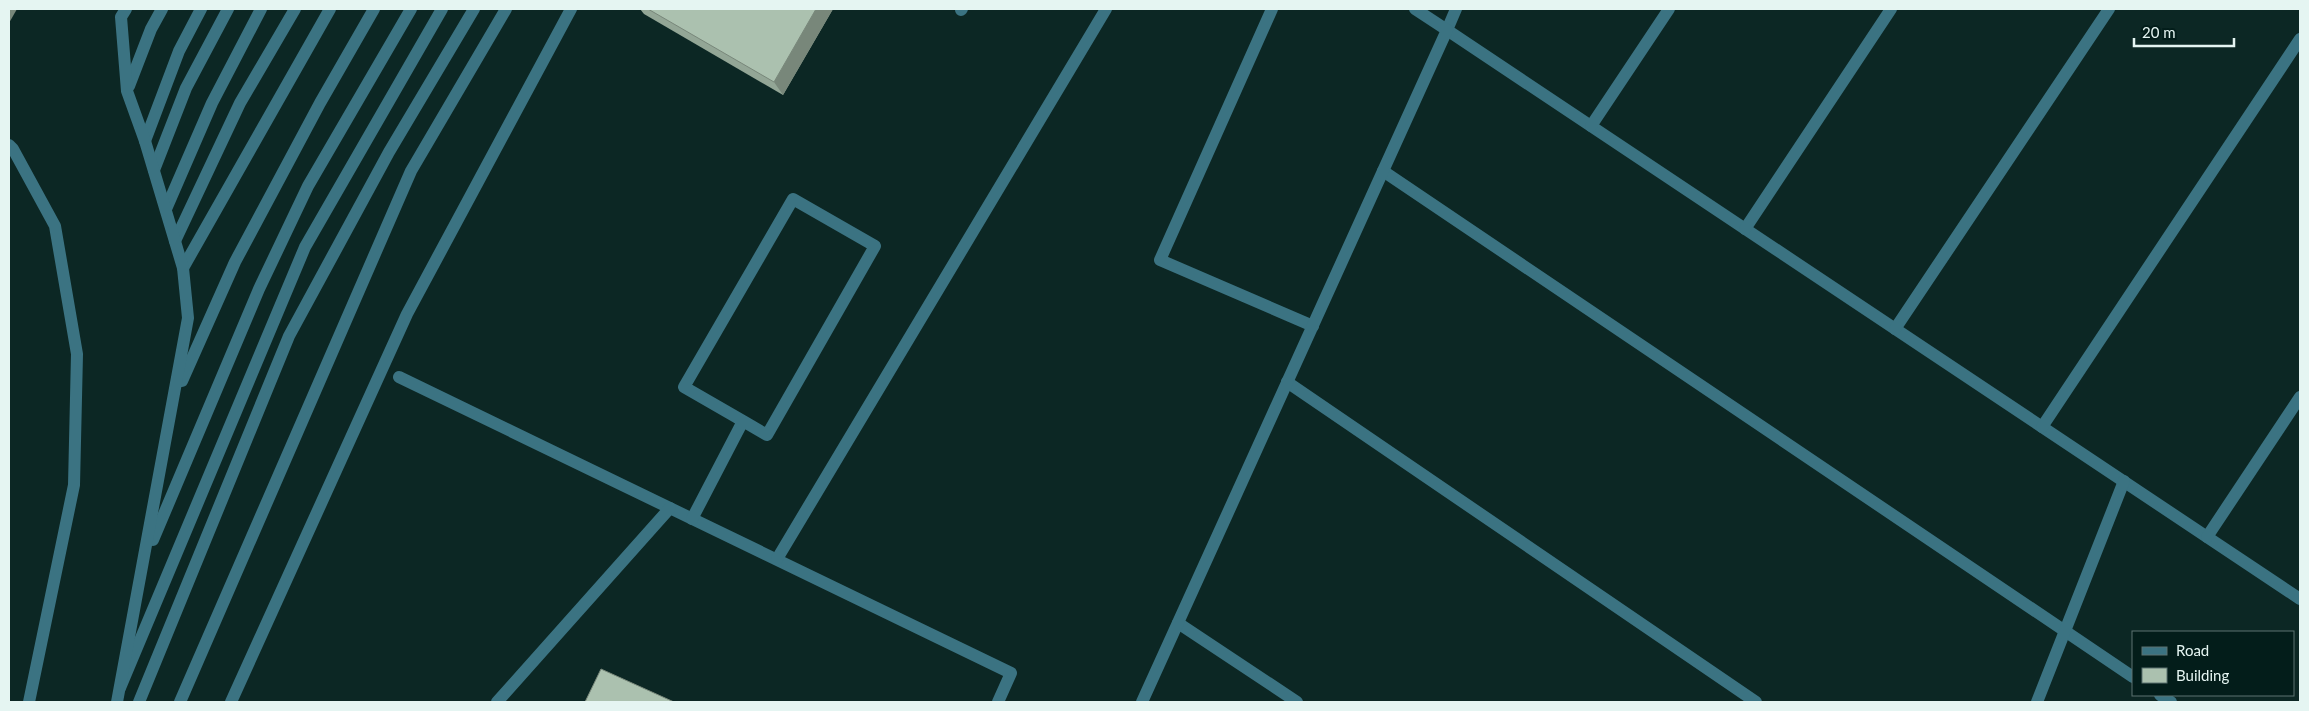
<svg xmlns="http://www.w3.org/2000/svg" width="2309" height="711" viewBox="0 0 2309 711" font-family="Lato,sans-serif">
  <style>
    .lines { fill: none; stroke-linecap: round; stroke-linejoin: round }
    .minor { stroke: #3b7382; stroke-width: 12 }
    .wall { fill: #93a696 }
    .shaded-wall { fill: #78877a }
    .building { fill: #abc1af; stroke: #78877a }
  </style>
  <rect width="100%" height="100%" fill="#0c2724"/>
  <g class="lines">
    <g class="minor">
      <path d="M1272 9 1160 260 1313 326"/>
      <path d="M1456 9 1447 30 2300 599"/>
      <path d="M961 10 962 9"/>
      <path d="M129 86 151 29 162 9"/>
      <path d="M1591 126 1669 9"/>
      <path d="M145 141 179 51 201 9"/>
      <path d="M9 145 13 149 55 226 77 354 74 485 29 702"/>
      <path d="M154 170 186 88 228 9"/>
      <path d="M1383 171 2133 677"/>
      <path d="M166 209 212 103 261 9"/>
      <path d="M1745 229 1891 9"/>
      <path d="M175 241 240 103 295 9"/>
      <path d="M183 268 330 9"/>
      <path d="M1895 329 2109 9"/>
      <path d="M399 377 1011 673 998 702"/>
      <path d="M182 381 235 262 320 103 374 9"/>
      <path d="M1287 382 1756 702"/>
      <path d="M2042 427 2300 39"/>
      <path d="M692 519 743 421 767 435 875 246 793 199 684 387 743 421"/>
      <path d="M2207 537 2300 397"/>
      <path d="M153 540 259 289 308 186 411 9"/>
      <path d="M777 559 1106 9"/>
      <path d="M1178 623 1297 702"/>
      <path d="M120 688 305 247 442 9"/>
      <path d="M2160 695 2171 702"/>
      <path d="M117 702 188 318 183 268 145 141 127 91 121 17 126 9"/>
      <path d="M139 702 289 336 389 152 474 9"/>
      <path d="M180 702 411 171 506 9"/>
      <path d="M231 702 407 314 571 9"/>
      <path d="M497 702 670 508"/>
      <path d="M1142 702 1447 30 1415 9"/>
      <path d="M2037 702 2124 481"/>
    </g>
  </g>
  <path class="wall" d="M640 9H833L783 95 644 14Z"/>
  <g class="shaded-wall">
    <path d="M9 9H17L9 23Z"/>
    <path d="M816 9H833L783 95 774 82Z"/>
  </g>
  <g class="building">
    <path d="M648 9H816L774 82Z"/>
    <path d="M601 669 674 702H585Z"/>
  </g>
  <rect width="2309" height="711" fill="none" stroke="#e5f5f2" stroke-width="20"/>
  <rect x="2132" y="631" width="162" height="65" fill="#031d1a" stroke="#5d7370"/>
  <rect x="2142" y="647" width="25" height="8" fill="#3b7382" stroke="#5d7370"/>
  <text x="2176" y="656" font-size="15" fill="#e5f5f2">Road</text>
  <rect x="2142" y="668" width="25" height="15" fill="#abc1af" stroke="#5d7370"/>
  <text x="2176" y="681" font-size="15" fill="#e5f5f2">Building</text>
  <path d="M2134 38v8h100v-8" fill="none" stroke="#e5f5f2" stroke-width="2.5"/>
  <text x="2142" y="38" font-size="15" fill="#e5f5f2" stroke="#031d1a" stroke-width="4" paint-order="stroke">20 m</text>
</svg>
